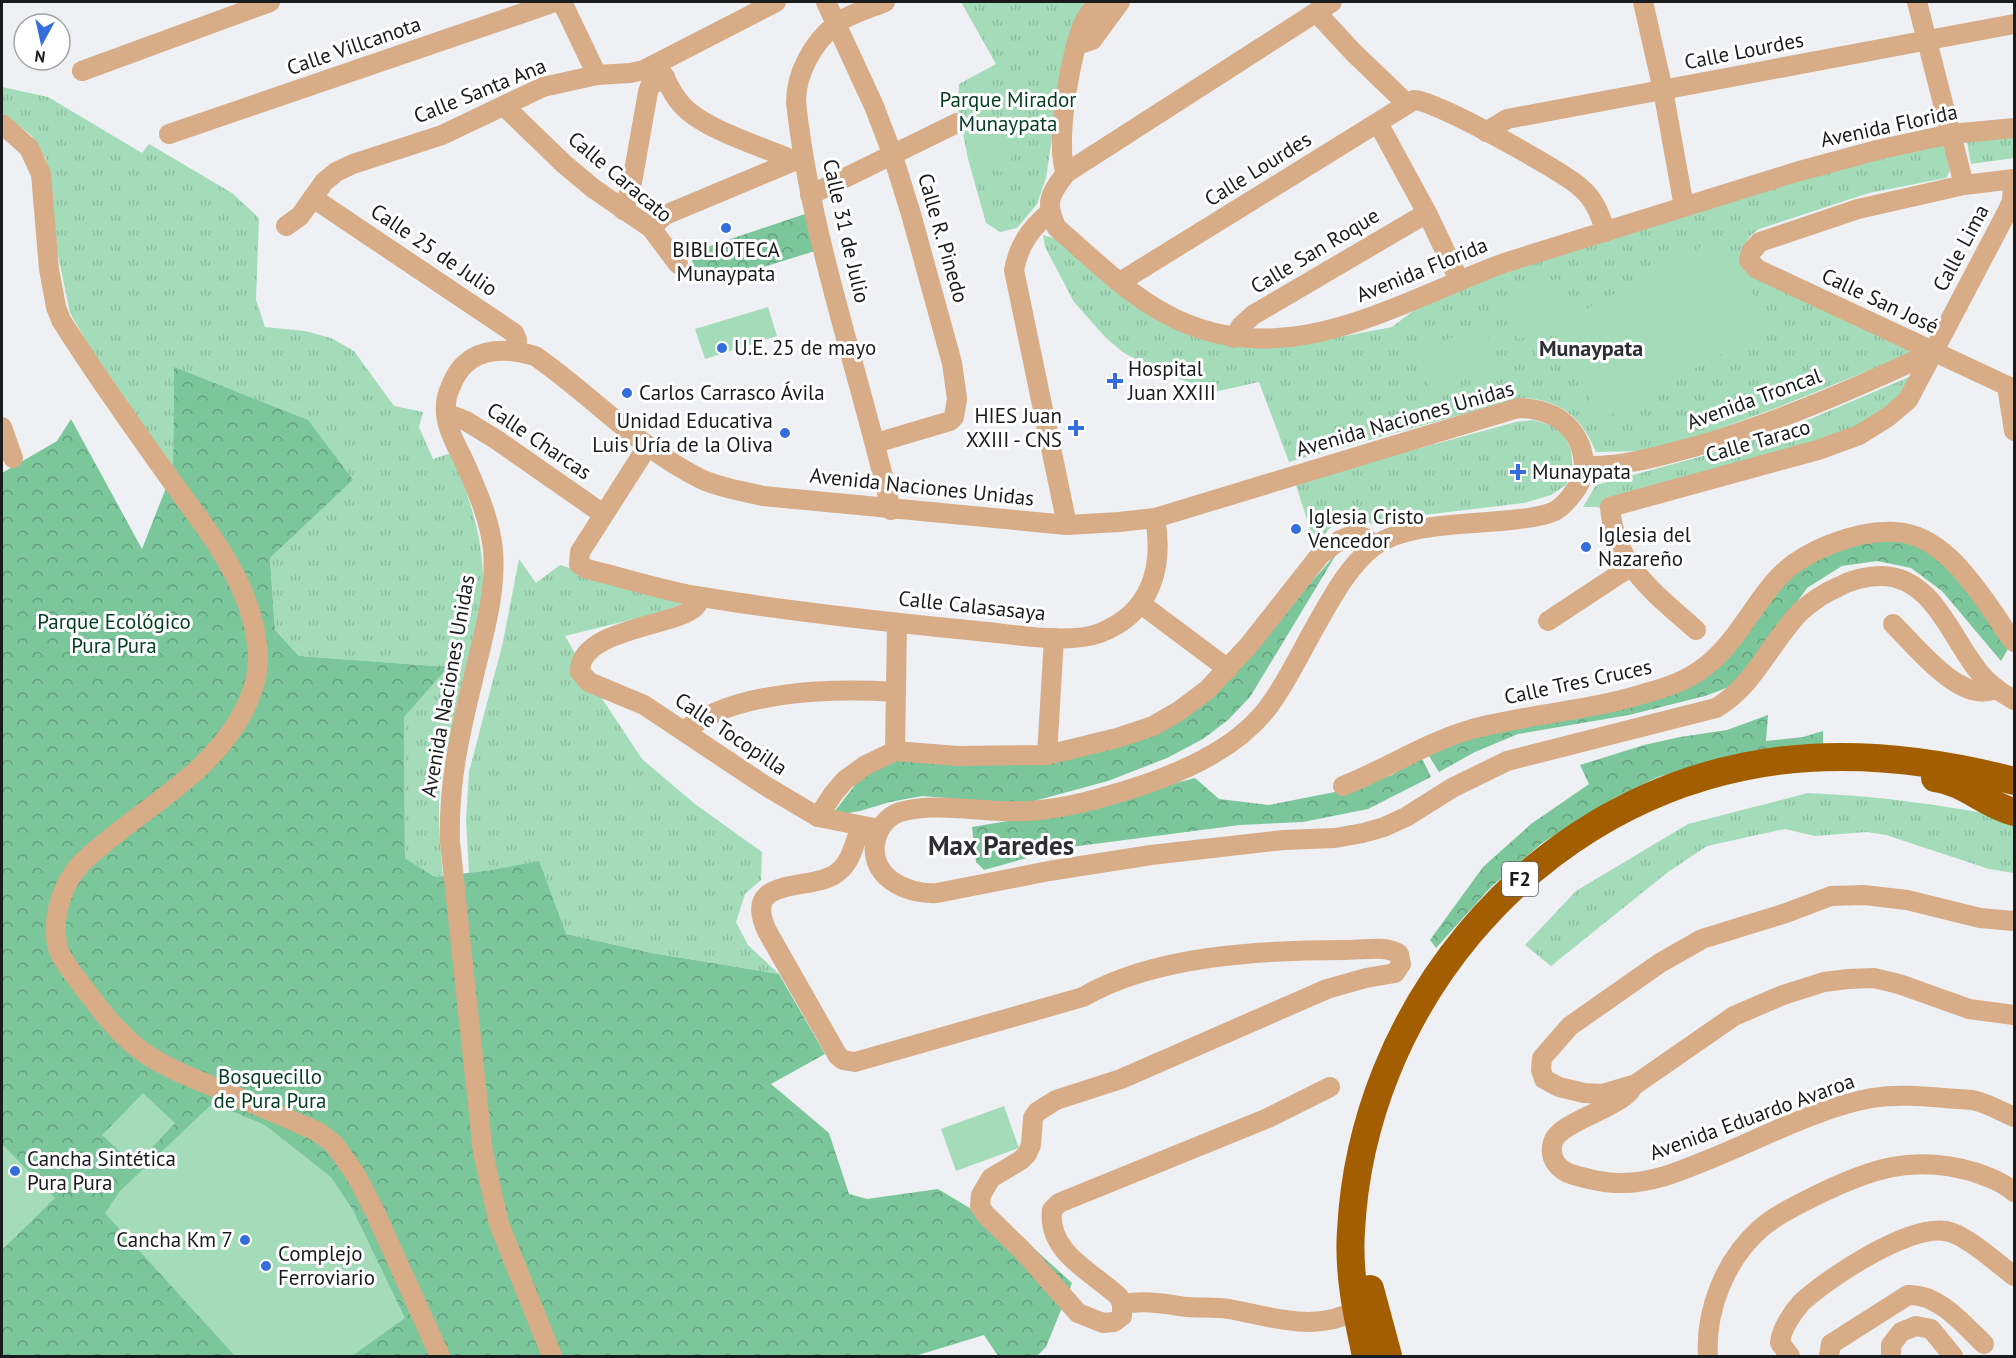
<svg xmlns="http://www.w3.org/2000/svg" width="2016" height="1358" viewBox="0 0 2016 1358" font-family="'PT Sans',sans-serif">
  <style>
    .grass { fill: url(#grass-tufts) }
    .forest { fill: url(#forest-crowns) }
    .garden { fill: #a4dcba }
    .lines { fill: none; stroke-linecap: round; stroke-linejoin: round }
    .minor { stroke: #d7ac87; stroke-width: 20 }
    .highway { stroke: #a45e02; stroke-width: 28 }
    .poi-dot { fill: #336edc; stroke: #fff; stroke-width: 2 }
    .labels { text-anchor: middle; stroke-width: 6; stroke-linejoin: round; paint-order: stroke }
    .shield { fill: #fff; stroke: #5f5f60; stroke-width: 1.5 }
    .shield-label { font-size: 20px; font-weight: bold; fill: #1a1b1c }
    .street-label { font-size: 21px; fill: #1a1b1c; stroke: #fff }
    .park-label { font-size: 21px; fill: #003d22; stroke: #fff }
    .poi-label { font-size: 21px; fill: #1a1b1c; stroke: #fff; text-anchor: start }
    .neighbourhood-label { font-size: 22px; font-weight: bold; fill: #2e2f32; stroke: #fff }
    .district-label { font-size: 27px; font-weight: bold; fill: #2e2f32; stroke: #fff }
  </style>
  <defs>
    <pattern id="grass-tufts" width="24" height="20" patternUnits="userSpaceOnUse" patternTransform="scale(1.5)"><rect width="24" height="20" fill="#a4dcba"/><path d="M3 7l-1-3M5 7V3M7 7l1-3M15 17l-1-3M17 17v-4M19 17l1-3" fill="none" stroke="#8dbc9f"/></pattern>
    <pattern id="forest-crowns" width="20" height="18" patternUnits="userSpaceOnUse" patternTransform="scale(1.5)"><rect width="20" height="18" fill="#7cc69b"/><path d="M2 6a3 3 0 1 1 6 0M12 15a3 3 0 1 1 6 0" fill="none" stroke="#65a07e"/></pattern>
  </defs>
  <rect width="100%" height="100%" fill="#eef0f4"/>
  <g class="grass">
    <path d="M961 2H1099L1062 72 1046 178 1037 204 1017 228 1000 232 986 223 968 159 958 108 959 84 996 64Z"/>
    <path d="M2 87 48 97 142 153 149 144 232 193 259 218 256 300 265 327 305 331 331 338 354 351 394 406 423 412 419 427 433 459 451 453C469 495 484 539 483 585 481 647 454 710 442 772 436 806 440 842 443 876L435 877 405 858 404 716 447 667 299 656 275 630 270 558 353 480 174 368 173 470 105 374 70 313 57 250 51 184 46 159 32 136 2 113Z"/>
    <path d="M2014 136V158L1971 164 1967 142Z"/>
    <path d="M1943 142 1946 146 1950 171 1946 178 1869 193 1759 229C1748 237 1744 243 1745 256L1924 355 1892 361 1776 408 1694 438 1644 451 1596 452C1581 416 1560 400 1522 398L1289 462 1259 382 1218 391 1169 376 1124 353 1106 338 1074 302 1045 247 1043 235 1060 240 1148 314 1179 330 1212 342 1250 346 1275 347 1303 344 1392 327 1434 295 1719 202Z"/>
    <path d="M1916 374 1903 402 1843 434 1605 510 1597 507H1583L1596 485 1699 457 1782 431Z"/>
    <path d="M1533 420 1551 425 1564 435 1571 450 1573 470 1566 485 1551 495 1524 503 1398 518 1378 525 1354 519 1331 527 1315 545 1295 482 1516 422Z"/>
    <path d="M519 559 536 583 560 565 684 603 658 613 565 636 599 694 642 759 695 804 762 852 761 880 745 894 736 922 748 945 779 974 652 953 566 934 493 870 469 873 466 820 469 772 503 642Z"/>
    <path d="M1808 793C1878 796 1946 805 2014 819V873L1989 869 1886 835 1867 832 1815 836 1785 829 1707 846 1668 872 1551 966 1525 945 1576 891 1688 824Z"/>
  </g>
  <g class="forest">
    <path d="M805 214 815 251 715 282 697 274 689 253Z"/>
    <path d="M174 367 308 420 353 480 270 558 275 630 299 656 448 667 404 717 405 858 435 877 492 870 539 861 566 934 652 953 779 974 825 1054 771 1084 829 1133 849 1194 867 1199 938 1189 1028 1243 1072 1283 1046 1347 1037 1356H998L984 1335 915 1356H2V473L57 441 71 419 142 549 173 470Z"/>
    <path d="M1914 531 2012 642 2001 661 1942 591 1911 568 1877 561 1842 566 1807 588 1747 673 1729 687 1705 696 1629 715 1518 734 1475 752 1439 772 1424 748 1693 674 1796 559Z"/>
    <path d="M1337 553 1250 697 1228 720 1203 739 1167 758 1108 781 1023 804 922 796 890 802 860 811 831 816 862 776 904 756 1009 763 1206 701Z"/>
    <path d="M1768 715 1766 741 1803 737 1823 731V746L1736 754 1658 777 1614 798 1542 843 1490 888 1436 948 1430 940 1483 867 1531 824 1589 784 1580 765 1644 745 1680 737 1727 730Z"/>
    <path d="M1421 756 1431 777 1368 809 1303 822 1240 825 1063 848 984 870 976 862 972 827 1068 811 1195 778 1219 799 1269 805 1340 791 1392 775Z"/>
  </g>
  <g class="garden">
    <path d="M983 113 1018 119 1009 173 973 167Z"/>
    <path d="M1721 236 1771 327 1601 420 1551 328Z"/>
    <path d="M1558 278 1574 309 1520 340 1501 309Z"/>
    <path d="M768 307 777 336 705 359 695 329Z"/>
    <path d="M1484 326 1498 367 1431 390 1417 350Z"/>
    <path d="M143 1093 175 1123 135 1166 102 1135Z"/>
    <path d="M213 1103 265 1125 331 1177 353 1210 405 1318 352 1356H235L105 1213 120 1191Z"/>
    <path d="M1004 1106 1019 1148 956 1171 941 1129Z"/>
    <path d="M2 1144 55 1198 2 1250Z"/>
  </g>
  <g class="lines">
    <g class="minor">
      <path d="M562 2 597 75"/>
      <path d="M826 2 874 106 892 153 911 214 952 363 957 399 954 417 950 421 876 443"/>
      <path d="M885 2C871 8 846 15 835 25 813 43 796 73 796 102 811 241 860 373 891 510"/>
      <path d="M1332 2 1066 173C1050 194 1044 203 1057 228 1091 257 1125 292 1164 313 1281 378 1394 304 1504 263L1796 172 1877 150 1951 134 2014 128"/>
      <path d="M1643 2 1663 90 1684 207"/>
      <path d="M1917 2 1964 185"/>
      <path d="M1316 12 1353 52 1406 103"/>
      <path d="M1077 45 1092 40 1120 2"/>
      <path d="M657 64C665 77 671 93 681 104 702 129 763 147 793 160"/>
      <path d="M82 71 270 2"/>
      <path d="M504 106 564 164 594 189 651 228 678 264"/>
      <path d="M1378 123 1427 213 1459 280"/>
      <path d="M2 124 29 148 41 174 49 269 56 307 61 320C96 376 135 430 173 483 211 535 257 591 258 659 258 680 251 698 241 716 213 766 163 797 118 832 104 844 89 854 77 868 60 890 50 924 59 951 64 963 73 973 80 983 99 1008 117 1033 143 1052 166 1068 192 1078 217 1088 251 1103 285 1117 318 1132L334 1144 356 1175 374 1210 440 1356"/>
      <path d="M1486 132 1507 119 2014 24"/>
      <path d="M169 134 555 2"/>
      <path d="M1066 173C1054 145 1071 48 1085 20 1089 13 1095 7 1099 2"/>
      <path d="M2014 179 1964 185 1858 209 1760 242 1751 252 1749 260 1757 269 2014 389"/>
      <path d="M810 195 957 123"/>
      <path d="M313 198 514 333 517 340V351"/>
      <path d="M623 210 631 188 648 92 650 86 665 77"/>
      <path d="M1049 213C1030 229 1019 245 1014 270L1067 525"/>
      <path d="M286 226 300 216 324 182 336 172 353 164 442 135 543 87 597 75 630 73 644 70 776 2"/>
      <path d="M651 228 665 215 799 159"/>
      <path d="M1120 282 1414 100C1435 100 1563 171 1581 188 1595 200 1600 215 1606 232"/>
      <path d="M1234 338 1241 326 1253 315 1427 213"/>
      <path d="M2007 386 2014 431"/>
      <path d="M446 413 466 421 497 440 603 514"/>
      <path d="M2 427 13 458"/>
      <path d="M647 447 580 552 579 564 587 569C625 578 663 591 702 597 793 612 886 622 978 631 1012 634 1068 645 1100 633 1151 613 1164 568 1155 518"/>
      <path d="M1585 466C1623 467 1660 456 1697 446 1778 422 1856 388 1933 352"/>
      <path d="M700 597C699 602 698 605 693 609 668 627 579 630 580 672L589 682 644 705 764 785 818 817 874 828"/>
      <path d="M1141 604 1228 669"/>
      <path d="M1548 621 1630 567"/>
      <path d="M1893 624C1914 644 1962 707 1996 688"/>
      <path d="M1696 630C1657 595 1614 565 1610 507L1818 450 1859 435 1888 417 1908 400 2007 212 2012 201 2013 179"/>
      <path d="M684 731C735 690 832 688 896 692"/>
      <path d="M895 751 897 623"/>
      <path d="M1047 755 1054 638"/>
      <path d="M1343 786C1386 769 1427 742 1472 729 1529 714 1589 711 1646 693 1668 687 1689 680 1707 665 1736 642 1752 607 1776 580 1801 551 1856 530 1895 532 1941 534 1972 582 1996 616 2002 625 2007 634 2014 642"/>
      <path d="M818 817 833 794 845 780 866 765 895 751 957 756 1047 755 1117 738 1153 726 1179 711 1207 690 1249 645 1320 555 1340 540 1353 535 1363 537 1376 545"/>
      <path d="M861 826C855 841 852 861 838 872 813 893 740 873 767 931L838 1056 843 1060 855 1062 1083 997C1155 955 1264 950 1345 950 1361 950 1386 945 1399 954L1401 964 1395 973 1366 978 1327 989 1121 1079 1056 1100 1037 1112 1033 1118 1031 1145 1027 1154 1021 1160 991 1178 981 1195 980 1206 985 1214 1022 1250 1078 1313 1103 1323 1114 1322 1122 1316V1304L1119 1297C1093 1272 1047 1253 1052 1210L1059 1203 1268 1118 1330 1087"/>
      <path d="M2014 921 1980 918 1907 900 1864 895 1831 896 1786 913 1702 939 1660 963 1570 1026 1542 1058 1541 1070 1544 1079 1559 1087 1584 1093 1602 1094 1636 1084 1734 1016 1783 995 1824 982 1848 979 1874 978 1899 984 1969 1009 2014 1015"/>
      <path d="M1631 1090C1615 1110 1559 1122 1553 1142 1548 1159 1559 1171 1574 1175 1588 1179 1603 1183 1618 1183 1651 1184 1681 1171 1710 1159 1762 1138 1817 1108 1872 1098 1897 1094 1920 1096 1945 1098 1954 1099 1963 1099 1972 1100 1987 1103 2001 1111 2014 1117"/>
      <path d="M1122 1304C1145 1300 1165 1304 1187 1307 1201 1308 1216 1307 1229 1309 1273 1317 1315 1333 1356 1310"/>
      <path d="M552 1356 499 1224 483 1152 450 842C448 777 462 725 477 663 486 625 496 589 493 550 490 519 476 488 463 459 456 445 447 429 446 413 445 403 447 394 451 386 465 348 501 346 535 356 592 395 638 448 701 479 720 488 743 491 763 496L1067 525 1119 522 1155 518 1518 408C1530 408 1542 410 1554 416 1581 430 1594 467 1574 492 1569 499 1562 507 1555 511 1544 516 1530 518 1519 519 1476 525 1408 521 1373 547 1349 566 1334 594 1319 620 1304 646 1291 674 1274 699 1244 745 1188 770 1137 787 1102 798 1065 809 1028 811 987 814 939 801 900 812 888 816 879 827 876 839 867 876 906 895 937 893L1049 871 1151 855 1283 840 1335 838 1363 833 1384 827 1406 817 1452 788 1507 761 1716 708C1754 686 1770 643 1800 612 1811 602 1824 593 1838 587 1851 580 1867 576 1882 576 1933 577 1951 638 1979 672 1988 683 2001 693 2014 700"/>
      <path d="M1708 1356C1705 1311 1725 1260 1760 1229 1776 1215 1797 1205 1815 1196 1870 1169 1912 1154 1974 1172 1988 1177 2003 1182 2014 1192"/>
      <path d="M1790 1356 1780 1343C1781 1330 1792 1313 1801 1303 1829 1277 1908 1225 1946 1231 1965 1234 1998 1264 2014 1276"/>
      <path d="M1829 1356 1831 1344 1908 1295C1938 1293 1964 1325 1984 1344"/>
      <path d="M1891 1356V1345L1901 1332 1916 1326 1931 1329 1953 1356"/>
    </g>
    <g class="highway">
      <path d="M1935 778C1965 782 1986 805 2014 812"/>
      <path d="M1370 1289 1388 1356"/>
      <path d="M1366 1356C1357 1315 1348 1273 1351 1231 1362 1011 1525 812 1742 767 1832 748 1926 758 2014 781"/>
    </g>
  </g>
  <g class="poi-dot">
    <circle cx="726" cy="228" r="6"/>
    <circle cx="722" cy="348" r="6"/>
    <path d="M1112 372h6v6h6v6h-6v6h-6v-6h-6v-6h6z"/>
    <circle cx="627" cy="393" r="6"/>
    <path d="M1073 419h6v6h6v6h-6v6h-6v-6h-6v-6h6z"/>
    <circle cx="785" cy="433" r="6"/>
    <path d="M1515 463h6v6h6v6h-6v6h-6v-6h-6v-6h6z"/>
    <circle cx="1296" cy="529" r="6"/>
    <circle cx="1586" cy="547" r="6"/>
    <circle cx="15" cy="1171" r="6"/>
    <circle cx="245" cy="1240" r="6"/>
    <circle cx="266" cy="1266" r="6"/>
  </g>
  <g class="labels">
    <rect class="shield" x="1502" y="862" width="36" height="34" rx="4.5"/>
    <g class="shield-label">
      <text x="1520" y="886">F2</text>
    </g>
    <g class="street-label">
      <text transform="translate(354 46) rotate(-19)" y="7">Calle Villcanota</text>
      <text transform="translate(1744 51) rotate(-11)" y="7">Calle Lourdes</text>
      <text transform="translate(480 91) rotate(-22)" y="7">Calle Santa Ana</text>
      <text transform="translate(1889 126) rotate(-12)" y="7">Avenida Florida</text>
      <text transform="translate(1258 169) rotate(-32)" y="7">Calle Lourdes</text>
      <text transform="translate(620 177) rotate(40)" y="7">Calle Caracato</text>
      <text transform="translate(846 231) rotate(77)" y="7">Calle 31 de Julio</text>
      <text transform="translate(943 238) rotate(74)" y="7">Calle R. Pinedo</text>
      <text transform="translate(1961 248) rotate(-62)" y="7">Calle Lima</text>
      <text transform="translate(434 250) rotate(34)" y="7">Calle 25 de Julio</text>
      <text transform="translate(1315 251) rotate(-31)" y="7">Calle San Roque</text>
      <text transform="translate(1422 270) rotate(-22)" y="7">Avenida Florida</text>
      <text transform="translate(1880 301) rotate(25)" y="7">Calle San José</text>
      <text transform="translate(1754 399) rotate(-20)" y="7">Avenida Troncal</text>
      <text transform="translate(1405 419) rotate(-16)" y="7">Avenida Naciones Unidas</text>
      <text transform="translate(539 441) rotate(34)" y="7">Calle Charcas</text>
      <text transform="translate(1758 441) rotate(-16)" y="7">Calle Taraco</text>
      <text transform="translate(922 487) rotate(6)" y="7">Avenida Naciones Unidas</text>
      <text transform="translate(972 606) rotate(6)" y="7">Calle Calasasaya</text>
      <text transform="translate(1578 682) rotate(-12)" y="7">Calle Tres Cruces</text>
      <text transform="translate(448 686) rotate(-80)" y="7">Avenida Naciones Unidas</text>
      <text transform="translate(731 734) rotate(34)" y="7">Calle Tocopilla</text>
      <text transform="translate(1752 1117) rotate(-20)" y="7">Avenida Eduardo Avaroa</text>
    </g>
    <g class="park-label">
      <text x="1008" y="107">Parque Mirador<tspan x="1008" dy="24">Munaypata</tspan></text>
      <text x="114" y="629">Parque Ecológico<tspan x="114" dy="24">Pura Pura</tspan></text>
      <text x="270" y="1084">Bosquecillo<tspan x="270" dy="24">de Pura Pura</tspan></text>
    </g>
    <g class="poi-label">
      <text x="726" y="257" text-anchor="middle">BIBLIOTECA<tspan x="726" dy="24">Munaypata</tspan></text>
      <text x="734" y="355">U.E. 25 de mayo</text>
      <text x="1128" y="376">Hospital<tspan x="1128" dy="24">Juan XXIII</tspan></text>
      <text x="639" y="400">Carlos Carrasco Ávila</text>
      <text x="1062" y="423" text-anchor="end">HIES Juan<tspan x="1062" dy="24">XXIII - CNS</tspan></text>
      <text x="773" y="428" text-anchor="end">Unidad Educativa<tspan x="773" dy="24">Luis Uría de la Oliva</tspan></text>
      <text x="1532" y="479">Munaypata</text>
      <text x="1308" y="524">Iglesia Cristo<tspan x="1308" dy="24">Vencedor</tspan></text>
      <text x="1598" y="542">Iglesia del<tspan x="1598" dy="24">Nazareño</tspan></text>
      <text x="27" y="1166">Cancha Sintética<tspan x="27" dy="24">Pura Pura</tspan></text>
      <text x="233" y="1247" text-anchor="end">Cancha Km 7</text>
      <text x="278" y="1261">Complejo<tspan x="278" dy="24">Ferroviario</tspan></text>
    </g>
    <g class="neighbourhood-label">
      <text x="1591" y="356">Munaypata</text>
    </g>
    <g class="district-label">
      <text x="1001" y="855">Max Paredes</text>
    </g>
  </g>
  <rect width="2016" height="1358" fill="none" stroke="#1a1b1c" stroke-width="6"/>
  <g transform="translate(42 42) rotate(188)"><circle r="28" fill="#ffffff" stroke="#a3a4a4" stroke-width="1.5"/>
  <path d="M0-4.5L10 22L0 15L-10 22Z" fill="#336edc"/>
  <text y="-9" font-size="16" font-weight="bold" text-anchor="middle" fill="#1a1b1c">N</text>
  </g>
</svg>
